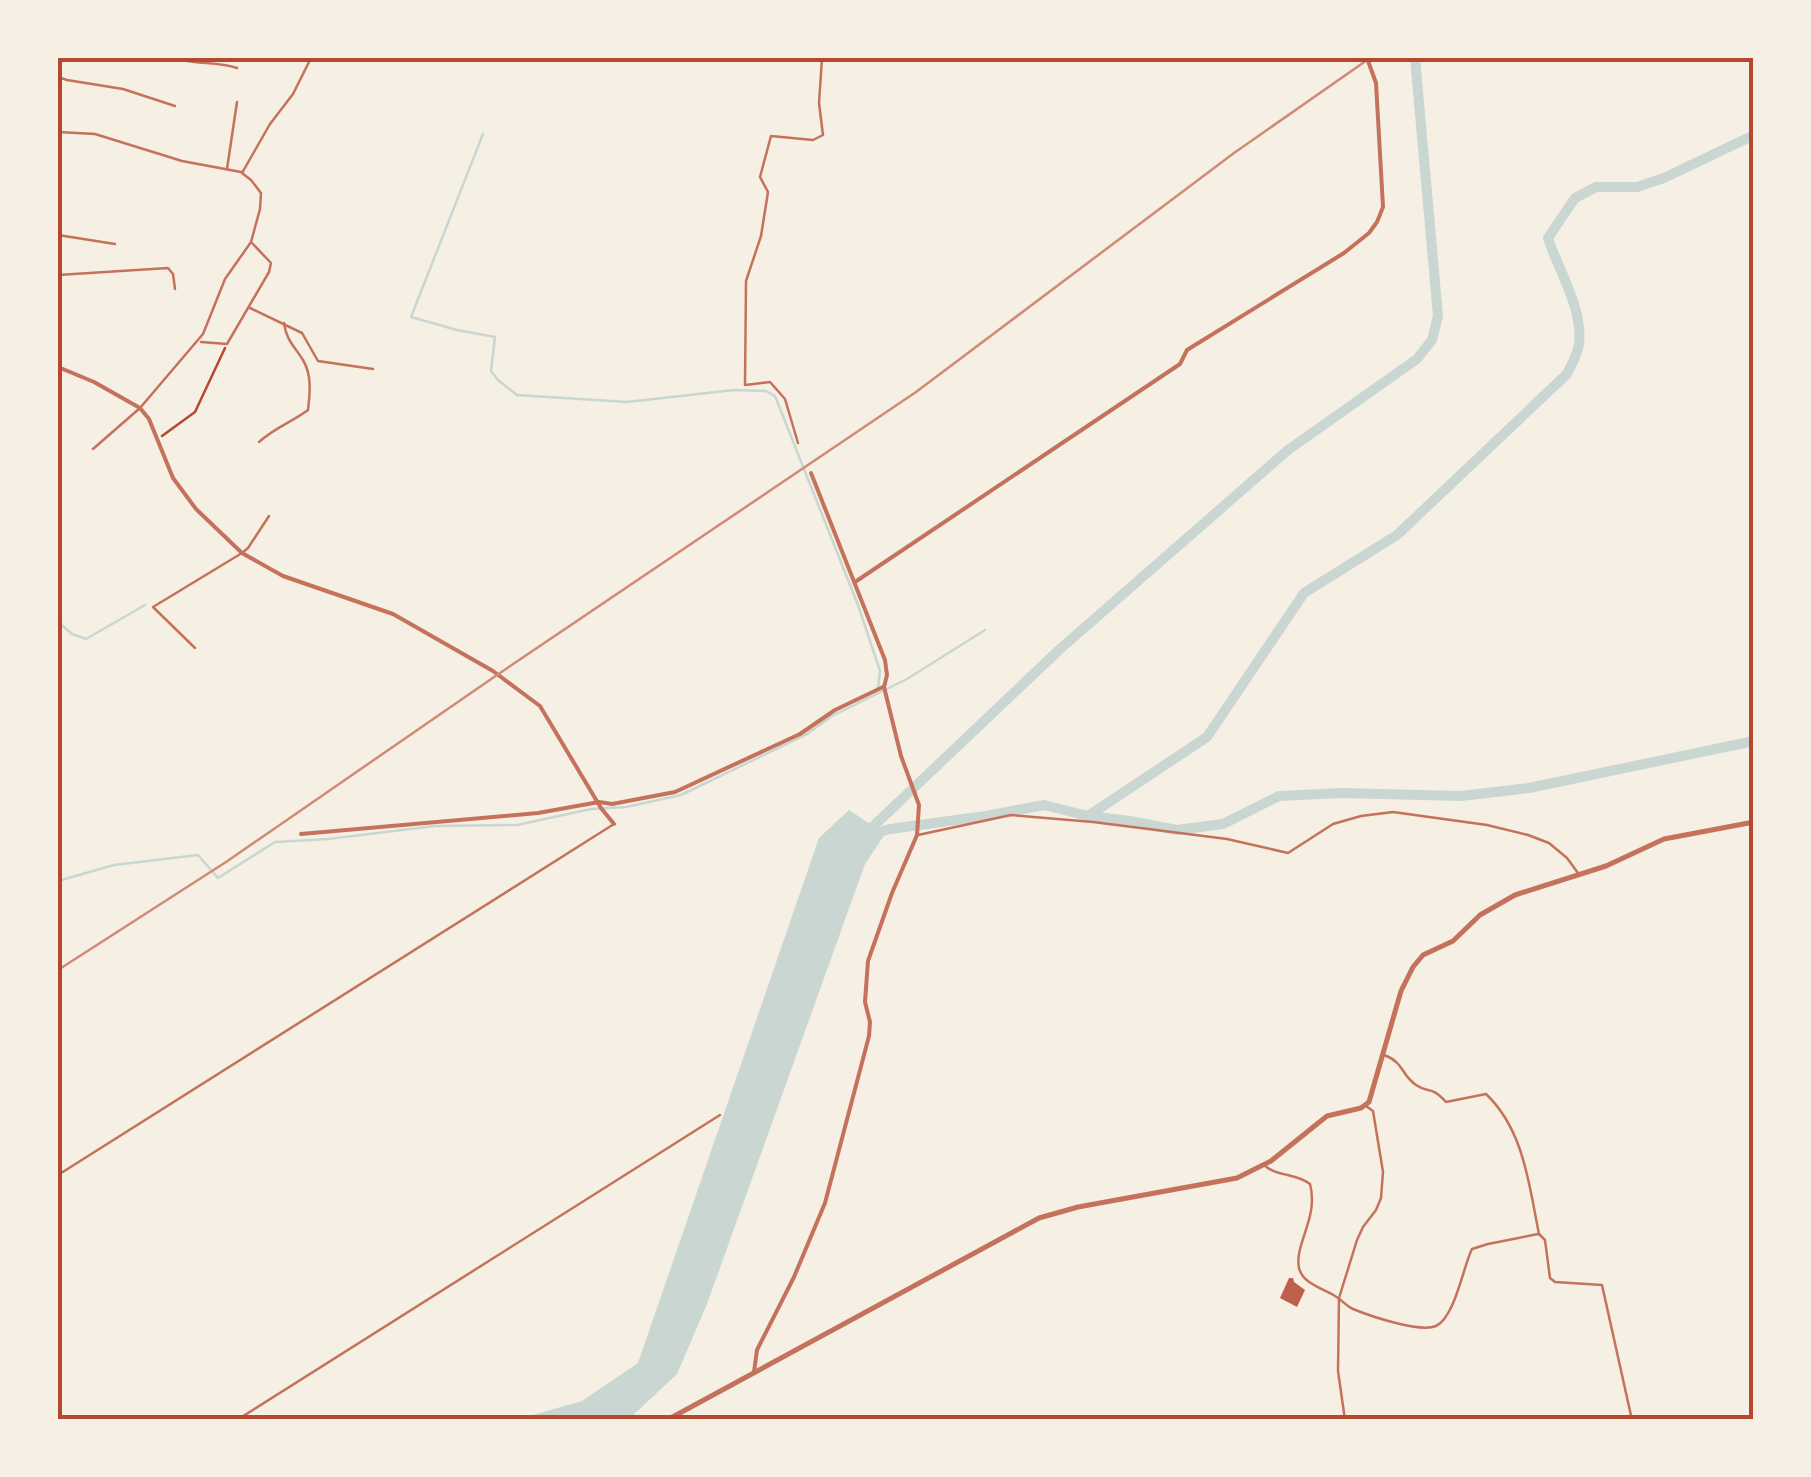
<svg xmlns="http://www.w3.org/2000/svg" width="1811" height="1477" viewBox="0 0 1811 1477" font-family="'Noto Sans',sans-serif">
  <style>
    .water { fill: #c9d6d2 }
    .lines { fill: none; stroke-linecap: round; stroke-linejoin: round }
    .stream { stroke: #c9d6d2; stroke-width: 2.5 }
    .canal { stroke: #c9d6d2; stroke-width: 10 }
    .building { fill: #bf614a }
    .path { stroke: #b5482f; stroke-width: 2.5 }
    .service { stroke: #c5725c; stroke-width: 2.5 }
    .minor { stroke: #c5725c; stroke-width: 4 }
    .tertiary { stroke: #c5725c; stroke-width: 5 }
    .rail { stroke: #cf8b77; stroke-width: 2.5 }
    .neatline { fill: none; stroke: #b5482f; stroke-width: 4 }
  </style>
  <rect width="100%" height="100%" fill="#f6efe4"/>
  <path class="water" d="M849 810 885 834 865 864 707 1304 677 1374 629 1419H519L582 1401 638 1363 819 838Z"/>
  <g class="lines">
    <g class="stream">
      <path d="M483 134 411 317 457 330 495 337 491 371 498 380 517 395 627 402 734 390 766 391 775 396 858 605 880 671 878 688"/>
      <path d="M58 622 72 634 86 639 145 605"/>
      <path d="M58 881 114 865 198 855 218 878 275 842 328 839 435 826 517 825 591 809 626 807 681 795 807 734 832 716 907 679 985 630"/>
    </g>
    <g class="canal">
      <path d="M1088 816 1207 737 1304 593 1397 535 1567 374C1571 365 1578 354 1579 344 1583 308 1559 272 1548 238L1575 198 1596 187H1637L1664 178 1754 135"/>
      <path d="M872 834 890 829 986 816 1044 805 1088 816 1130 821 1177 830 1223 824 1279 796 1342 793 1461 796 1529 788 1754 741"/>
      <path d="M864 835 1060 649 1288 450 1417 359 1432 340 1438 316 1415 58"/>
    </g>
  </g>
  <path class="building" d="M1289 1278H1293L1294 1282 1305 1290 1297 1307 1280 1298Z"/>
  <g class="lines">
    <path class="path" d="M162 436 195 412 225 348"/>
    <g class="service">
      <path d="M175 58C195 65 217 61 237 68"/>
      <path d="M58 77 67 80 123 89 175 106"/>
      <path d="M58 132 95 134 182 161 241 172"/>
      <path d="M227 169 237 102"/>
      <path d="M58 235 115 244"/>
      <path d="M58 275 168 268 173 274 175 289"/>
      <path d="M250 308 302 333 318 361 373 369"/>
      <path d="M201 342 227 344 269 272 271 263 252 243"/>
      <path d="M259 442C274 428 292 422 308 410 310 393 312 375 303 360 295 347 286 340 284 323"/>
      <path d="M798 443 785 399 770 382 745 385 746 281 761 236 768 192 760 177 771 136 813 140 823 135 819 103 822 58"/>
      <path d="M93 449 140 408 203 334 225 279 251 242 260 209 261 193 251 180 242 173 270 124 293 94 311 58"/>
      <path d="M195 648 153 607 242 553 248 548 269 516"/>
      <path d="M918 835 1011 815 1093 822 1227 839 1288 853 1333 824 1361 816 1393 812 1487 825 1528 835 1549 843 1567 858 1578 873"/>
      <path d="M1384 1055C1404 1062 1401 1075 1416 1085 1429 1094 1431 1085 1446 1102L1486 1094C1524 1130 1529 1185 1539 1234L1545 1240 1550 1278 1555 1282 1602 1285 1632 1420"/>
      <path d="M1264 1165C1277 1177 1296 1173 1310 1184 1319 1218 1294 1244 1299 1268 1303 1284 1322 1288 1335 1296 1342 1300 1346 1306 1353 1309 1370 1316 1420 1333 1436 1326 1455 1317 1463 1267 1472 1249L1488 1244 1538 1234"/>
      <path d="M58 1175 614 824"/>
      <path d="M237 1420 720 1115"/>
      <path d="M1345 1420 1338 1371 1339 1298 1357 1240 1363 1227 1376 1210 1381 1198 1383 1172 1373 1111 1366 1106"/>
    </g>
    <g class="minor">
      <path d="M58 367 94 382 140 408 149 419 173 478 196 509 242 553 283 576 393 614 493 671 540 706 601 808 614 824"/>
      <path d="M855 582 1180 364 1187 350 1344 253 1369 233 1377 222 1383 207 1376 83 1367 58"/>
      <path d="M301 834 538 813 599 802 612 804 675 792 800 734 835 710 883 687"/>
      <path d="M754 1372 757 1350 794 1277 825 1203 869 1036 870 1022 865 1002 868 961 892 893 917 835 919 805 901 756 884 687 887 675 885 660 811 473"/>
    </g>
    <path class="tertiary" d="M667 1420 1039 1218 1078 1207 1237 1178 1271 1161 1327 1116 1361 1108 1369 1102 1401 991 1413 967 1423 955 1453 941 1480 915 1515 895 1606 866 1664 839 1754 822"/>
    <path class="rail" d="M58 970 226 862 497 675 916 392 1234 153 1370 58"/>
  </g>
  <rect width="1811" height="1477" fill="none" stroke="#f6efe4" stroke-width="120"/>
  <rect x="60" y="60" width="1691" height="1357" class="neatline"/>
</svg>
